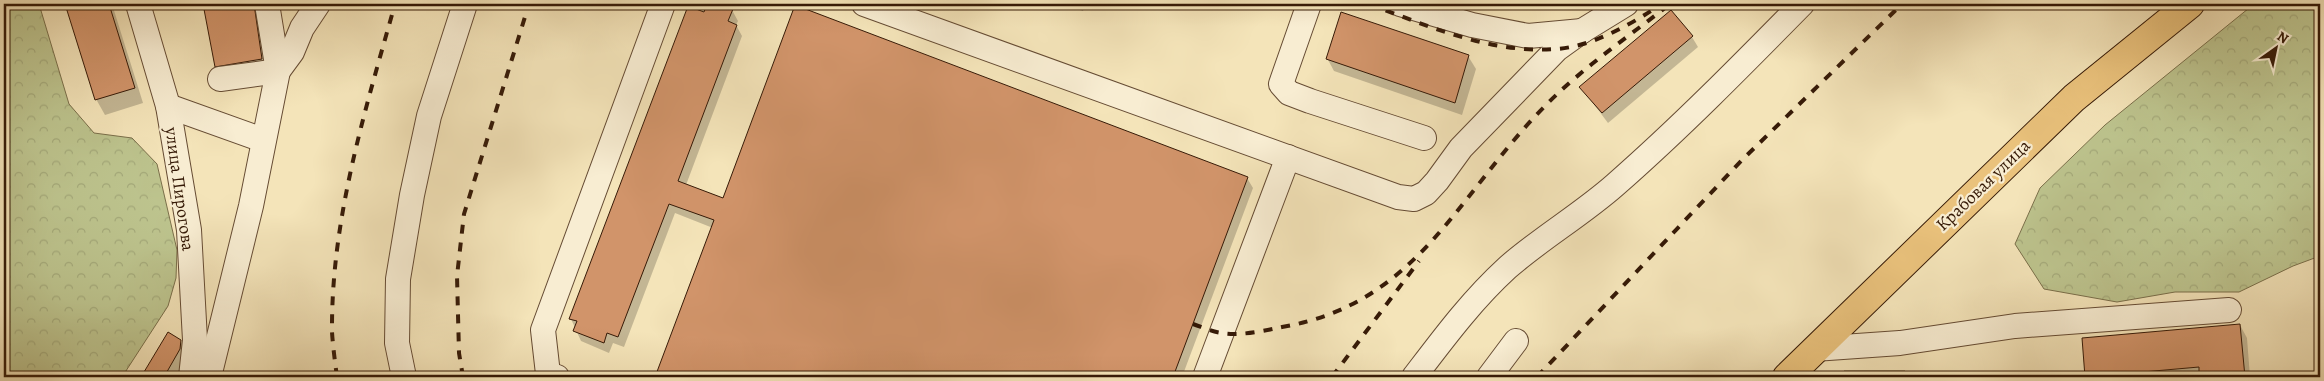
<svg xmlns="http://www.w3.org/2000/svg" width="2324" height="381" viewBox="0 0 2324 381" font-family="Alegreya,serif">
  <style>
    .forest { fill: url(#forest-crowns); stroke: #7a6f4a }
    .shadow { fill: #0003 }
    .building { fill: #d1946a; stroke: #361a07 }
    .lines { fill: none; stroke-linecap: round; stroke-linejoin: round }
    .minor-casing { stroke: #664c34; stroke-width: 26 }
    .major-casing { stroke: #361a07; stroke-width: 30 }
    .minor { stroke: #f8edd2; stroke-width: 24 }
    .major { stroke: #eac27c; stroke-width: 28 }
    .rail { stroke: #361a07; stroke-width: 4; stroke-dasharray: 9 9; stroke-linecap: butt }
    .labels { text-anchor: middle; stroke-width: 4.5; stroke-linejoin: round; paint-order: stroke }
    .street-label { font-size: 18px; fill: #361a07; stroke: #f8edd2 }
  </style>
  <defs>
    <pattern id="forest-crowns" width="20" height="18" patternUnits="userSpaceOnUse" patternTransform="scale(1.25)"><rect width="20" height="18" fill="#bdc48e"/><path d="M2 6a3 3 0 1 1 6 0M12 15a3 3 0 1 1 6 0" fill="none" stroke="#a3a879"/></pattern>
  </defs>
  <rect width="100%" height="100%" fill="#f4e4b9"/>
  <filter id="stains"><feTurbulence type="fractalNoise" baseFrequency=".004" numOctaves="4"/><feColorMatrix values="0 0 0 0 .2 0 0 0 0 .09 0 0 0 0 .02 0 0 0 .5 -.17"/></filter>
  <radialGradient id="worn" r=".72"><stop offset=".6" stop-color="#630" stop-opacity="0"/><stop offset="1" stop-color="#630" stop-opacity=".3"/></radialGradient>
  <g class="forest">
    <path d="M4 4H39L69 104 94 133 132 138 157 164 177 250 176 278 168 306 122 377H4Z"/>
    <path d="M2254 4H2320V256L2293 266 2239 292H2175L2117 302 2044 289 2015 244 2040 188 2105 125Z"/>
    <path d="M1844 371H1905L1909 377H1839Z"/>
  </g>
  <g class="shadow">
    <path d="M67 4H112L143 103 105 115 96 99Z"/>
    <path d="M205 4H255L265 66 220 73 216 66Z"/>
    <path d="M708 4 732 10 738 21 736 25 742 36 686 185 723 199 1247 178 1253 188 1182 377H656L713 228 675 213 624 347 613 343 609 353 581 341 571 319Z"/>
    <path d="M1061 4H1085L1083 11Z"/>
    <path d="M1692 37 1698 47 1608 123 1581 87Z"/>
    <path d="M1468 56 1476 69 1462 115 1334 71 1327 58Z"/>
    <path d="M2240 325 2247 338 2250 377H2086L2083 340Z"/>
    <path d="M168 333 180 340 186 351 185 360 176 377H142Z"/>
  </g>
  <g class="building">
    <path d="M65 4H109L135 88 95 100Z"/>
    <path d="M203 4H254L262 59 215 67Z"/>
    <path d="M707 4H718L733 9 728 21 737 25 678 181 723 198 795 5 1248 177 1173 377H655L714 220 669 204 618 337 607 333 604 343 573 331 577 321 569 319 688 6 704 12Z"/>
    <path d="M1671 10 1693 36 1602 113 1579 87Z"/>
    <path d="M1341 12 1469 55 1455 103 1326 59Z"/>
    <path d="M2240 324 2245 377H2199V367L2120 374 2121 377H2085L2082 338Z"/>
    <path d="M168 332 181 340 180 349 164 377H141Z"/>
  </g>
  <g class="lines">
    <defs>
      <g id="minor">
        <path d="M138 4 168 106 189 230 195 340 191 377"/>
        <path d="M864 4 1398 197 1414 199 1426 193 1437 181 1461 148 1557 49 1582 31 1626 4"/>
        <path d="M1309 4 1281 84 1289 93 1310 101 1424 138"/>
        <path d="M1400 4 1472 25 1528 36 1582 31"/>
        <path d="M220 79 278 71 292 52 302 28 318 4"/>
        <path d="M168 106 263 140"/>
        <path d="M1814 349 1900 343 2015 326 2229 310"/>
        <path d="M209 377 251 206 278 71 267 4"/>
        <path d="M404 377 397 343 398 279 412 195 429 116 465 4"/>
        <path d="M557 377 548 374 543 330 663 4"/>
        <path d="M1205 377 1288 157"/>
        <path d="M1414 377C1443 339 1471 301 1507 268 1541 238 1581 215 1615 185 1680 128 1741 66 1802 4"/>
        <path d="M1489 377 1516 341"/>
      </g>
      <path id="major" d="M1787 377 2074 98 2190 4"/>
    </defs>
    <use href="#minor" class="minor-casing"/>
    <use href="#major" class="major-casing"/>
    <use href="#minor" class="minor"/>
    <use href="#major" class="major"/>
    <g class="rail">
      <path d="M1369 4C1428 26 1491 54 1556 49 1589 47 1624 28 1651 11"/>
      <path d="M1193 324C1202 327 1212 332 1222 333 1241 336 1263 331 1282 327 1418 304 1458 194 1544 107 1582 68 1628 37 1670 4"/>
      <path d="M337 377C335 362 333 347 332 332 331 219 365 111 395 4"/>
      <path d="M463 377 459 353 457 276 464 214 529 4"/>
      <path d="M1332 377 1419 261"/>
      <path d="M1537 377 1742 160 1902 4"/>
    </g>
  </g>
  <g class="labels">
    <g class="street-label">
      <text transform="translate(1983 185) rotate(-44)" y="6">Крабовая улица</text>
      <text transform="translate(180 189) rotate(82)" y="6">улица Пирогова</text>
    </g>
  </g>
  <rect width="2324" height="381" fill="none" stroke="#f4e4b9" stroke-width="20"/>
  <rect x="5" y="5" width="2314" height="371" fill="none" stroke="#361a07" stroke-width="2.5"/>
  <rect x="10" y="10" width="2304" height="361" fill="none" stroke="#361a07"/>
  <g transform="translate(2276 48) rotate(33)" stroke="#f8edd2" stroke-width="4" paint-order="stroke">
  <path d="M0-4L9 19L0 12L-9 19Z" fill="#361a07"/>
  <text y="-8" font-size="14" font-weight="bold" text-anchor="middle" fill="#361a07">N</text>
  </g>
  <rect width="100%" height="100%" filter="url(#stains)"/>
  <rect width="100%" height="100%" fill="url(#worn)"/>
</svg>
